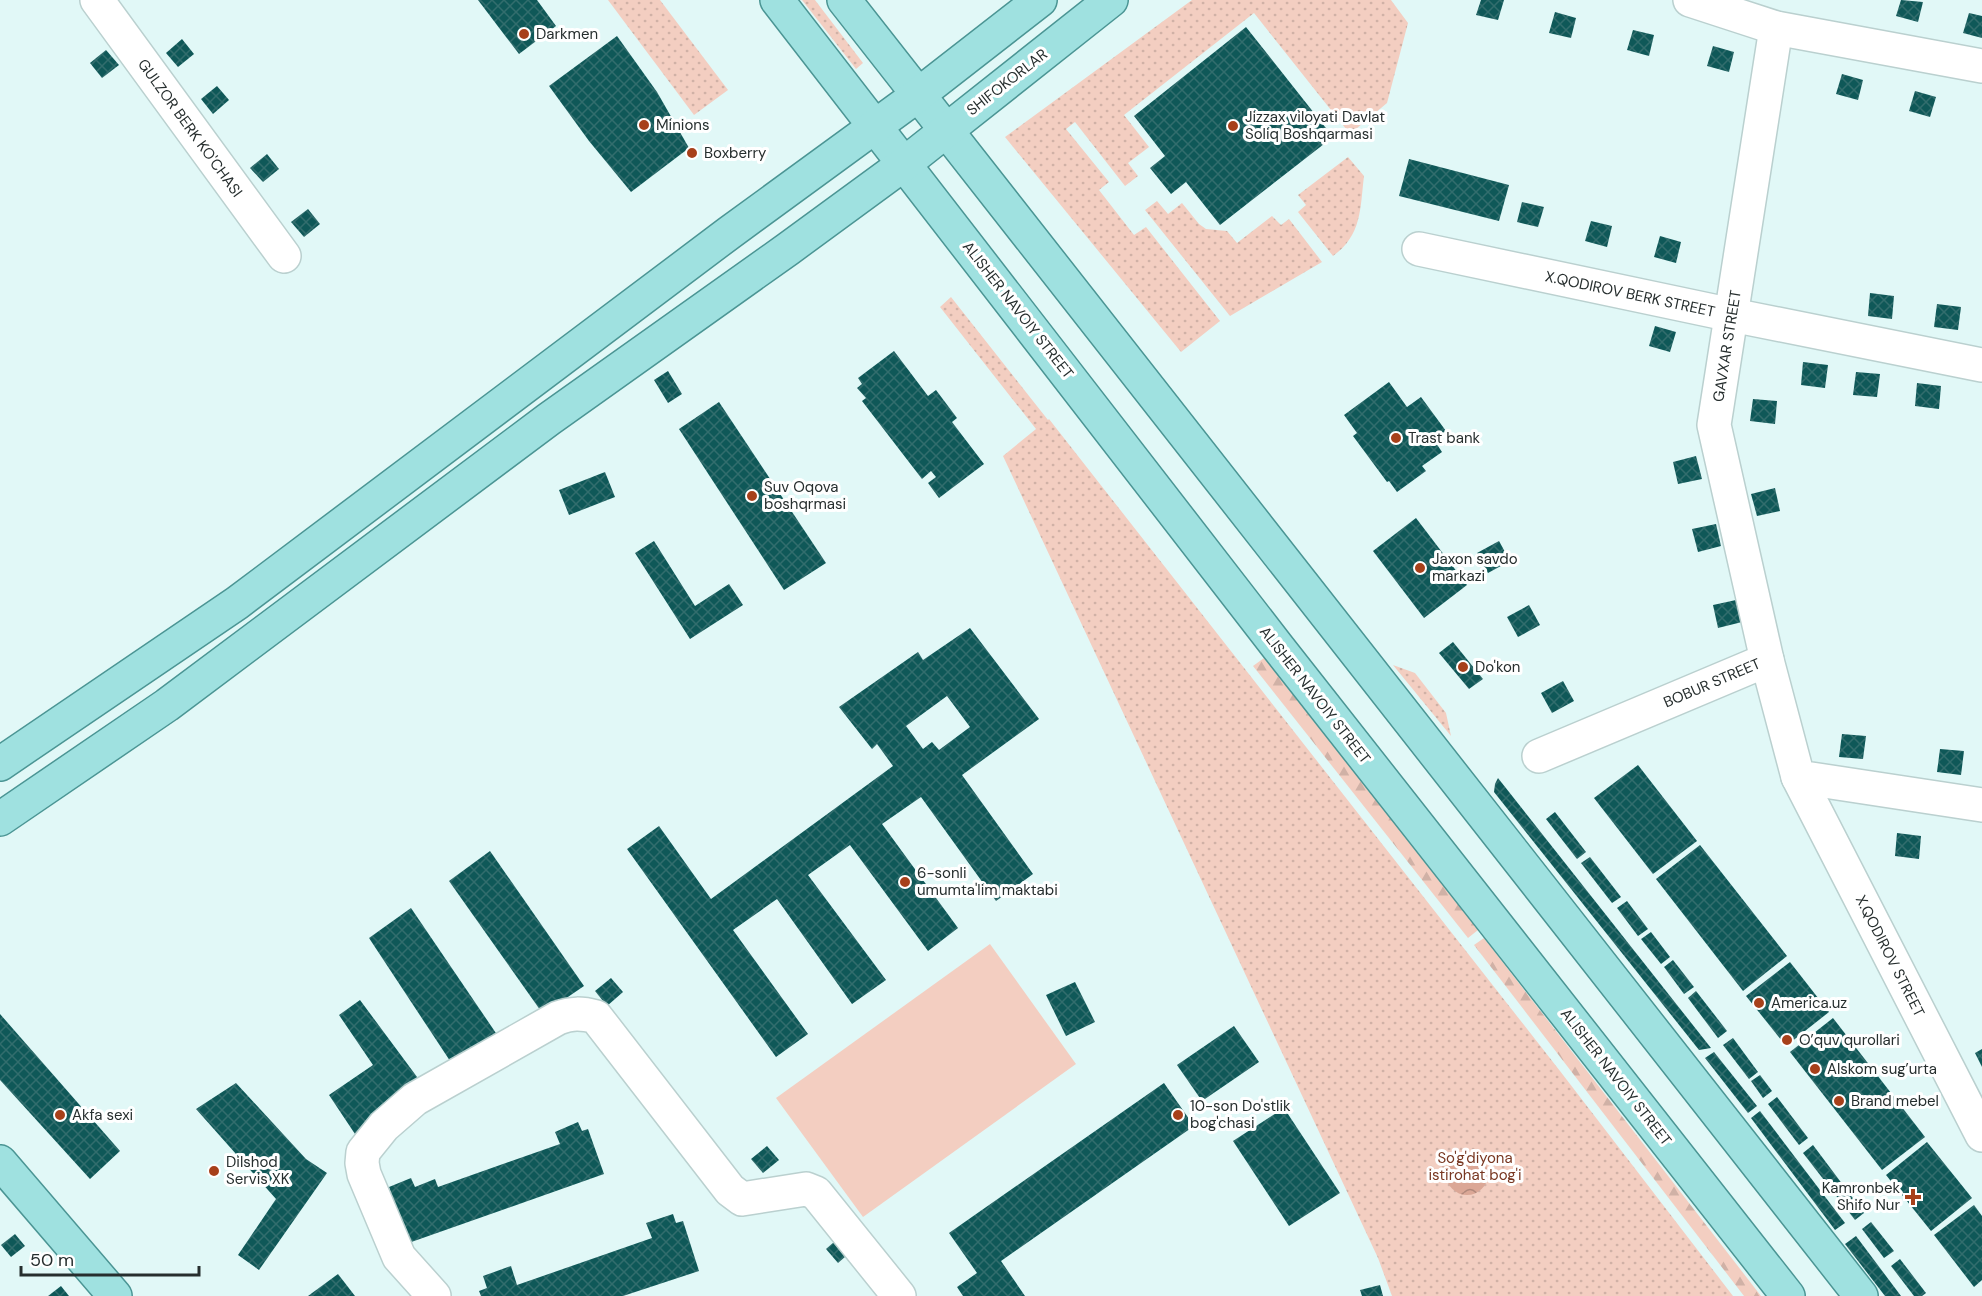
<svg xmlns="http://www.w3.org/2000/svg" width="1982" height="1296" viewBox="0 0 1982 1296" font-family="'DM Sans',sans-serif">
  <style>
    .grass { fill: url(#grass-dots) }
    .forest { fill: url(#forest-firs) }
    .pitch { fill: #f3cec1 }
    .water { fill: url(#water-waves) }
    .building { fill: url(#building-cross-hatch); fill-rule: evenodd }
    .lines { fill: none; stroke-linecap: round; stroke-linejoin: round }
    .minor-casing { stroke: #bad0cf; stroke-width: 36 }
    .major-casing { stroke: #4b9594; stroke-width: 36 }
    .minor { stroke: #fff; stroke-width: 33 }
    .major { stroke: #9fe1e0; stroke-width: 33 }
    .poi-dot { fill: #a7401a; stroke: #fff; stroke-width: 2 }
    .labels { text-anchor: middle; stroke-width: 6; stroke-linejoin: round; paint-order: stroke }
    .poi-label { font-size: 15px; fill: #262e2e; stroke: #fff; text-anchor: start }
    .street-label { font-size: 15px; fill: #262e2e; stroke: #fff }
    .park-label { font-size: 15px; fill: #783721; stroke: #fff }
  </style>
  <defs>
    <pattern id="grass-dots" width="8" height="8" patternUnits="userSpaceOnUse" patternTransform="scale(1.5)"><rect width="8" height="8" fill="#f3cec1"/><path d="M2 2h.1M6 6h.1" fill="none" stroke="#d0b1a6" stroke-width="1.8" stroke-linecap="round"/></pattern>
    <pattern id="forest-firs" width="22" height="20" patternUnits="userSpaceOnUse" patternTransform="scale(1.5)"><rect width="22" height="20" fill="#f3cec1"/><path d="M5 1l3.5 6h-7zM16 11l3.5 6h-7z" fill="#d0b1a6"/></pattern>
    <pattern id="water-waves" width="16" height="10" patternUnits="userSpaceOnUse" patternTransform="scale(1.5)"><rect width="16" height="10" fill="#dba796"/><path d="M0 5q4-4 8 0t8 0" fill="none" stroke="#b1887b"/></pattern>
    <pattern id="building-cross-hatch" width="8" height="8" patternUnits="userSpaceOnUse" patternTransform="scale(1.5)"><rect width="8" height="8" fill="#0f5858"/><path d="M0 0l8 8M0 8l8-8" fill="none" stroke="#326d6d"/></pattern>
  </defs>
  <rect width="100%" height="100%" fill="#e1f8f7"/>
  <g class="grass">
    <path d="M608 0H660L728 90 694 115Z"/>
    <path d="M802 0H815L863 63 856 69Z"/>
    <path d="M1192 0H1391L1408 23 1387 103 1350 134 1254 13 1124 115 1149 147 1128 163 1138 176 1125 186 1075 122 1066 129 1109 182 1099 190 1134 235 1146 227 1220 321 1181 352 1005 137Z"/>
    <path d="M1348 157 1364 176C1360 209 1362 235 1333 256L1298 212 1306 205 1298 195Z"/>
    <path d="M1157 201 1168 214 1182 203 1199 224 1206 229 1227 231 1237 243 1272 216 1281 225 1289 219 1322 262 1230 316 1145 210Z"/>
    <path d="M951 297 1048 420 1049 419 1560 1071 1733 1296H1392L1378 1258 1003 456 1036 429 940 307Z"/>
    <path d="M1393 665 1415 673 1446 713 1451 736Z"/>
  </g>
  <g class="forest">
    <path d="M1264 658 1478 930 1468 938 1253 666Z"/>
    <path d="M1484 938 1761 1296H1744L1474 945Z"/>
  </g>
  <path class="pitch" d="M990 944 1076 1064 863 1217 776 1098Z"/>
  <circle class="water" cx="1467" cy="1174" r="21"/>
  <g class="building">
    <path d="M478 0H537L556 26 519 54Z"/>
    <path d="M1481 0H1504L1498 20 1476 15Z"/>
    <path d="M1901 0 1923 2 1918 22 1896 16Z"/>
    <path d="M1555 12 1576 18 1571 38 1549 33Z"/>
    <path d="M1969 13 1982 16V38L1963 33Z"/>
    <path d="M1246 27 1333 137 1220 225 1186 182 1171 194 1150 168 1165 156 1134 116Z"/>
    <path d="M1633 30 1654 35 1649 56 1627 50Z"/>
    <path d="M617 36 657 92 689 148 631 192 589 141 549 86Z"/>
    <path d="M182 39 194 54 178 67 166 53Z"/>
    <path d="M1713 46 1734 52 1729 72 1707 66Z"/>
    <path d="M106 50 119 65 102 78 90 63Z"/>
    <path d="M1842 74 1863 80 1858 100 1836 94Z"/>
    <path d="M217 86 229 100 213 114 201 99Z"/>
    <path d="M1915 91 1936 97 1930 117 1909 111Z"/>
    <path d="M267 154 279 169 263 182 250 168Z"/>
    <path d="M1409 159 1509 185 1499 221 1399 196Z"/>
    <path d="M1522 202 1544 207 1538 227 1517 222Z"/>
    <path d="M308 209 320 224 304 237 291 222Z"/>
    <path d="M1591 221 1612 226 1607 247 1585 241Z"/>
    <path d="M1660 236 1681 242 1676 263 1654 257Z"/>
    <path d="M1870 293 1894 296 1892 319 1868 316Z"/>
    <path d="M1937 304 1961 307 1958 330 1934 327Z"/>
    <path d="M1655 326 1676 332 1670 352 1649 346Z"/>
    <path d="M894 351 928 396 936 390 957 418 952 422 984 464 939 498 928 483 936 477 931 471 922 479 862 401 866 398 857 388 862 384 858 378Z"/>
    <path d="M1803 362 1828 365 1825 388 1801 385Z"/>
    <path d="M668 371 682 394 668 403 654 380Z"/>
    <path d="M1856 372 1880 374 1877 397 1853 395Z"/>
    <path d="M1389 382 1407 407 1421 397 1446 431 1434 440 1442 452 1422 466 1426 471 1397 492 1389 481 1387 482 1353 436 1357 433 1344 415Z"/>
    <path d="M1917 383 1941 386 1939 409 1915 406Z"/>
    <path d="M1753 399 1777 401 1775 424 1750 421Z"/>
    <path d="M719 402 826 563 784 590 679 429Z"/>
    <path d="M1696 456 1702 479 1678 484 1673 462Z"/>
    <path d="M605 472 615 497 569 515 559 490Z"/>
    <path d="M1775 488 1780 511 1757 516 1751 494Z"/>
    <path d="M1416 518 1467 585 1424 618 1373 551Z"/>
    <path d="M1716 524 1721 546 1698 552 1692 529Z"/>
    <path d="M654 541 695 606 729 584 743 605 690 639 635 553Z"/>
    <path d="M1499 541 1510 561 1488 573 1477 553Z"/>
    <path d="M1736 600 1742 622 1718 628 1713 605Z"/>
    <path d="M1529 605 1540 625 1518 637 1507 617Z"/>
    <path d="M970 628 1039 719 962 775 1033 874 996 901 921 797 882 824 958 928 928 951 850 845 808 875 886 980 852 1004 777 899 733 930 808 1034 776 1057 627 849 659 826 711 899 893 766 877 744 872 749 839 707 918 652 923 660ZM947 696 970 727 939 750 932 742 923 749 906 726Z"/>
    <path d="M1453 642 1483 679 1469 689 1439 653Z"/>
    <path d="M1563 681 1574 701 1552 713 1541 693Z"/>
    <path d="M1842 734 1866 736 1863 759 1839 757Z"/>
    <path d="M1940 749 1964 751 1961 775 1937 772Z"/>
    <path d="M1638 765 1697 841 1653 874 1594 798Z"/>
    <path d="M1498 778 1711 1048 1699 1050 1494 792 1495 784Z"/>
    <path d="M1555 812 1586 852 1577 859 1546 819Z"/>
    <path d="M1897 833 1921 836 1919 859 1895 856Z"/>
    <path d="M1700 845 1787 956 1743 991 1656 879Z"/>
    <path d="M490 851 584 986 543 1014 449 881Z"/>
    <path d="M1590 857 1621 897 1612 903 1581 863Z"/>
    <path d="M1627 901 1648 929 1638 936 1617 908Z"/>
    <path d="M411 908 502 1042 458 1073 369 938Z"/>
    <path d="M1651 932 1670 957 1661 964 1641 939Z"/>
    <path d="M1673 960 1694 987 1684 994 1664 967Z"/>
    <path d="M1790 962 1829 1012 1786 1046 1746 996Z"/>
    <path d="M611 978 623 992 607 1006 595 991Z"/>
    <path d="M1075 982 1095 1022 1066 1036 1046 995Z"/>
    <path d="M1696 991 1727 1031 1718 1038 1688 998Z"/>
    <path d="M360 1000 423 1085 355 1134 329 1095 373 1065 339 1015Z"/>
    <path d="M0 1014 120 1151 90 1179 0 1080Z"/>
    <path d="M1833 1018 1925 1137 1882 1170 1790 1052Z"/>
    <path d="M1234 1026 1259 1062 1202 1101 1177 1065Z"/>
    <path d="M1733 1038 1758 1072 1749 1079 1723 1045Z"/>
    <path d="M1982 1049V1067L1975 1053Z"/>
    <path d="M1714 1052 1757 1106 1748 1113 1705 1058Z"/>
    <path d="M1760 1075 1772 1091 1763 1098 1751 1081Z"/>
    <path d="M236 1083 306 1159 327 1173 259 1270 238 1255 276 1199 196 1109Z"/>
    <path d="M1164 1083 1194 1126 1001 1261 1025 1296H963L957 1287 977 1273 949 1233Z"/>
    <path d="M1777 1097 1808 1138 1799 1145 1768 1104Z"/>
    <path d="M1284 1108 1340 1193 1289 1226 1233 1141Z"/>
    <path d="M1760 1111 1845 1223 1835 1230 1751 1118Z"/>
    <path d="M578 1122 582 1131 588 1129 604 1174 400 1246 383 1200 392 1197 389 1187 411 1178 415 1187 435 1179 438 1187 560 1144 555 1132Z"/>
    <path d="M1927 1142 1972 1198 1931 1231 1886 1175Z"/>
    <path d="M1813 1145 1864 1213 1855 1220 1803 1153Z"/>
    <path d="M767 1146 779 1160 763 1173 751 1159Z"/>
    <path d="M1974 1205 1982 1216V1280L1974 1287 1934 1235Z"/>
    <path d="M673 1214 676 1223 683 1221 699 1271 623 1296H481L479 1291 487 1288 483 1276 511 1266 517 1285 652 1238 646 1223Z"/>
    <path d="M1871 1222 1894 1251 1884 1258 1862 1229Z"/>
    <path d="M15 1234 25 1246 11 1257 1 1245Z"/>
    <path d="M842 1235 854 1249 838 1263 826 1249Z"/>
    <path d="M1856 1236 1901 1296H1885L1845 1244Z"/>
    <path d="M1900 1259 1926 1293 1922 1296H1914L1891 1266Z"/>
    <path d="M338 1274 355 1296H308Z"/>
    <path d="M1380 1285 1383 1296H1362L1360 1290Z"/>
    <path d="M61 1286 69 1296H48Z"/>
  </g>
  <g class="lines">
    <defs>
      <g id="minor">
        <path d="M97 0 284 256"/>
        <path d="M1690 0 1776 28 1982 66"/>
        <path d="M1419 249 1732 315 1982 365"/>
        <path d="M1767 660 1714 425 1776 28"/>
        <path d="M1539 756 1767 660 1798 777 1982 805"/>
        <path d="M1798 777 1982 1135"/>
        <path d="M434 1296 399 1257 364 1174 362 1163 363 1152 384 1126 415 1099 558 1018C572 1013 581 1013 596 1017L730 1190 742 1199 806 1189 816 1193 899 1296"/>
      </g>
      <g id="major">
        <path d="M777 0 1277 646 1788 1296"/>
        <path d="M844 0 1861 1296"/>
        <path d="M0 764 237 603 729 233 918 95 1040 0"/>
        <path d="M0 819 167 705 549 419 788 249 904 164 1111 0"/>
        <path d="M0 1162 115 1296"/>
      </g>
    </defs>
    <use href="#minor" class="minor-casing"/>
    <use href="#major" class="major-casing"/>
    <use href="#minor" class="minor"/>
    <use href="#major" class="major"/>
  </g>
  <g class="poi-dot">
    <circle cx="524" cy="34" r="6"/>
    <circle cx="644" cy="125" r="6"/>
    <circle cx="1233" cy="126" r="6"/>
    <circle cx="692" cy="153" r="6"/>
    <circle cx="1396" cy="438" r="6"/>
    <circle cx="752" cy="496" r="6"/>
    <circle cx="1420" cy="568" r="6"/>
    <circle cx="1463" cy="667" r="6"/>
    <circle cx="905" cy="882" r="6"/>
    <circle cx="1759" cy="1003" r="6"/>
    <circle cx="1787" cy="1040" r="6"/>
    <circle cx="1815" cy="1069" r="6"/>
    <circle cx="1839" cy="1101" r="6"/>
    <circle cx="60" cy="1115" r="6"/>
    <circle cx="1178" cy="1115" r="6"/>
    <circle cx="214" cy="1171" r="6"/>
    <path d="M1910 1188h6v6h6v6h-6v6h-6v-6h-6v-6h6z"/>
  </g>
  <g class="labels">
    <g class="poi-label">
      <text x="536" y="39">Darkmen</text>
      <text x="1245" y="122">Jizzax viloyati Davlat<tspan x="1245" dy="17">Soliq Boshqarmasi</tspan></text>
      <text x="656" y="130">Minions</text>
      <text x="704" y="158">Boxberry</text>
      <text x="1408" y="443">Trast bank</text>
      <text x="764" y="492">Suv Oqova<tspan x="764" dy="17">boshqrmasi</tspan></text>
      <text x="1432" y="564">Jaxon savdo<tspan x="1432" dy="17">markazi</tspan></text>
      <text x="1475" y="672">Do'kon</text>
      <text x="917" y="878">6-sonli<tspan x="917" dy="17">umumta'lim maktabi</tspan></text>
      <text x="1771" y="1008">America.uz</text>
      <text x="1799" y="1045">O’quv qurollari</text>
      <text x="1827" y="1074">Alskom sug’urta</text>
      <text x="1851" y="1106">Brand mebel</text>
      <text x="1190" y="1111">10-son Do'stlik<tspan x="1190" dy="17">bog'chasi</tspan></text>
      <text x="72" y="1120">Akfa sexi</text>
      <text x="226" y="1167">Dilshod<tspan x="226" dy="17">Servis XK</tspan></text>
      <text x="1900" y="1193" text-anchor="end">Kamronbek<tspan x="1900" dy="17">Shifo Nur</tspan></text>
    </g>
    <g class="street-label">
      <text transform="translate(1007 82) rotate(-38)" y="5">SHIFOKORLAR</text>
      <text transform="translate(190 128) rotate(54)" y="5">GULZOR BERK KO'CHASI</text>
      <text transform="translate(1630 294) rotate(12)" y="5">X.QODIROV BERK STREET</text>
      <text transform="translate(1018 310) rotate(52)" y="5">ALISHER NAVOIY STREET</text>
      <text transform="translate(1727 346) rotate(-81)" y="5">GAVXAR STREET</text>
      <text transform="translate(1712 683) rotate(-23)" y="5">BOBUR STREET</text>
      <text transform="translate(1315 695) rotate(52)" y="5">ALISHER NAVOIY STREET</text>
      <text transform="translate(1890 956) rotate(63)" y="5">X.QODIROV STREET</text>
      <text transform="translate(1616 1077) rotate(52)" y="5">ALISHER NAVOIY STREET</text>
    </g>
    <g class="park-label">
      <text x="1475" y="1163">So'g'diyona<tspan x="1475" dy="17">istirohat bog'i</tspan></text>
    </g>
  </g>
  <path d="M21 1266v9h178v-9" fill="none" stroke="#262e2e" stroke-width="3"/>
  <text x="30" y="1266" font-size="18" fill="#262e2e" stroke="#ffffff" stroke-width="4.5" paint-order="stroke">50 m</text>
</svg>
